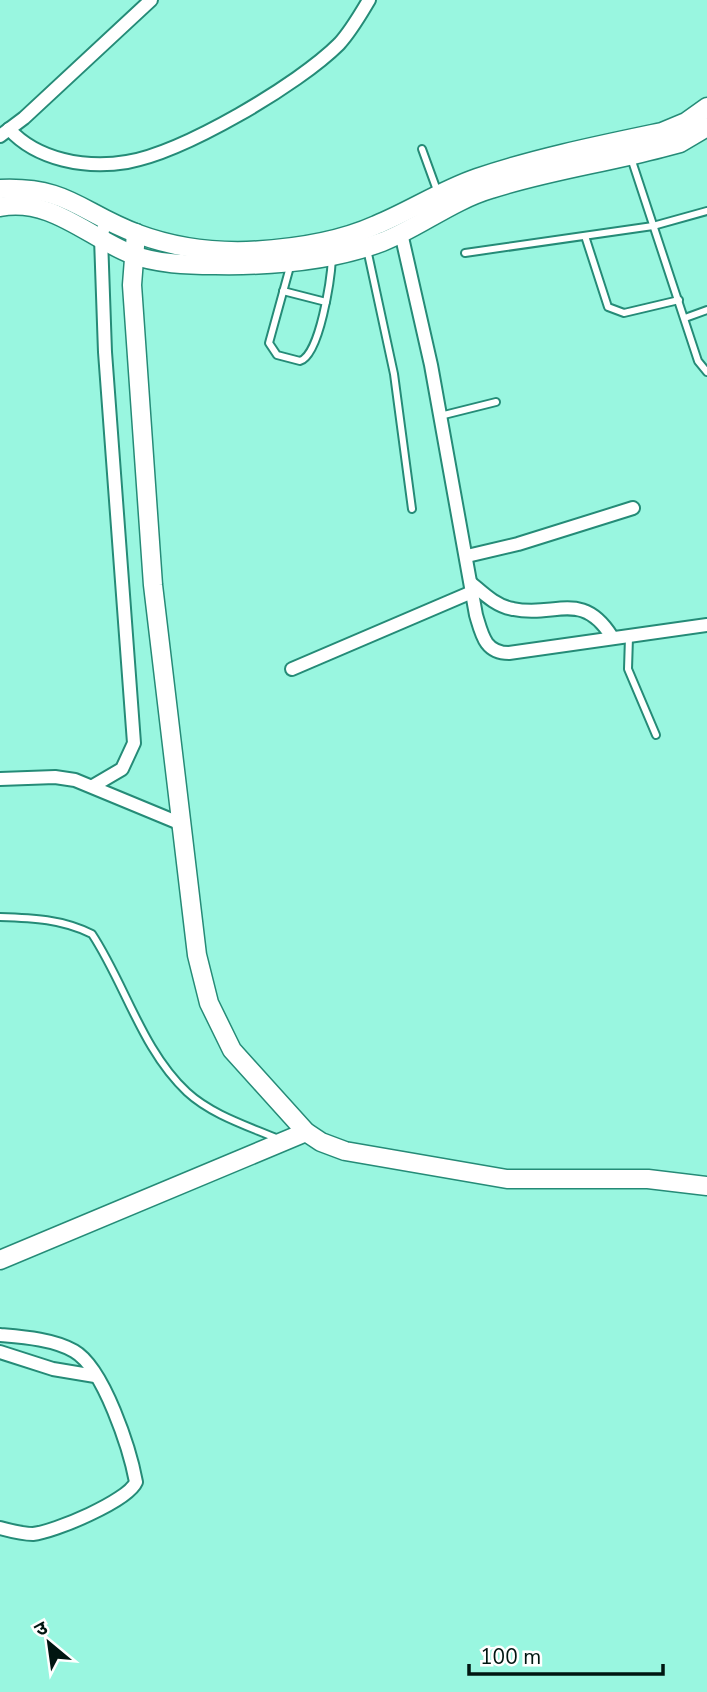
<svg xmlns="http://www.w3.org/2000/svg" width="707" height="1692" viewBox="0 0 707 1692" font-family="'Nunito Sans','Noto Sans Devanagari',sans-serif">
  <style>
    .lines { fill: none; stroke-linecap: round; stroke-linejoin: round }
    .lane-casing { stroke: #258b77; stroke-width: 10 }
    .street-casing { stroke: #258b77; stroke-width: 16 }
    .secondary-casing { stroke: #258b77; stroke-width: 21 }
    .lane { stroke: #fff; stroke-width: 6 }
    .street { stroke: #fff; stroke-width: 12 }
    .secondary { stroke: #fff; stroke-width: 18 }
  </style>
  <rect width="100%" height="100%" fill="#99f6e0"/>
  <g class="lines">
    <defs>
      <g id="lane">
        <path d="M422 149 438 193"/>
        <path d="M631 158 698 361 707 372"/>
        <path d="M585 236 608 307 624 313 679 300"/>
        <path d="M367 249 394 374 412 509"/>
        <path d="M465 253 653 226 707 211"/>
        <path d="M291 263 269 343 277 355 300 361C320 355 331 278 332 258"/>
        <path d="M283 291 326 302"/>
        <path d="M685 318 707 310"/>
        <path d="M440 416 496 402"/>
        <path d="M629 637 628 669 656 735"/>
        <path d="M0 917C33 918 62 919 92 934 125 984 142 1050 187 1092 212 1115 248 1126 278 1139"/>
      </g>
      <g id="street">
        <path d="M9 129C37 160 86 169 127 162 184 152 298 85 339 44 351 31 360 15 369 0"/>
        <path d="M0 136 24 118 151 0"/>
        <path d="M401 233 431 365 476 615C482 635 485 653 509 653L707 625"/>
        <path d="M467 556 518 544 633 508"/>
        <path d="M471 583C484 594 496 606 513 609 555 618 582 589 612 637"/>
        <path d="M292 669 472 592"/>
        <path d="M0 779 55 777 75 780 179 823"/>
        <path d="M93 786 122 769 134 743 105 352 101 238 106 219"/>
        <path d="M0 1335C23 1337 53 1339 74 1351 104 1368 130 1450 136 1482 128 1501 54 1532 33 1534 22 1534 11 1531 0 1528"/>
        <path d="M0 1352 53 1369 95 1376"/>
      </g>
      <g id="secondary">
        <path d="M0 189C68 186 81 213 138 234 173 247 210 252 247 251 291 249 336 243 376 225 410 211 442 190 477 178 536 158 600 145 662 132L686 122 707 107"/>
        <path d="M0 207C50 197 88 237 131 254 156 264 188 265 215 265 270 266 329 262 382 242 420 227 451 201 491 189 546 171 605 163 661 148L680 143 707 127"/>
        <path d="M136 233 132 285 153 585 197 955 209 1003 232 1050 306 1132 321 1142 345 1151 507 1179H648L707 1186"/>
        <path d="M0 1260 306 1132"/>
      </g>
    </defs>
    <use href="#lane" class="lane-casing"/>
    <use href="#street" class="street-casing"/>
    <use href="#secondary" class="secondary-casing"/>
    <use href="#lane" class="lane"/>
    <use href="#street" class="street"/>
    <use href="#secondary" class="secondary"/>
  </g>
  <g transform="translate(49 1643) rotate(331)" stroke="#ffffff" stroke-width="5" paint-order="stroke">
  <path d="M0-5L12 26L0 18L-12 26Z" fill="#001611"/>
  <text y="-10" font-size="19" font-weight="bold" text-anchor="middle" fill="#001611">उ</text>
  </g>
  <path d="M469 1664v10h194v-10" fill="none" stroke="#001611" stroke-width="3.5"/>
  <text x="480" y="1664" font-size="21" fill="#001611" stroke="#ffffff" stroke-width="5" paint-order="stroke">100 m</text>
</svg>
